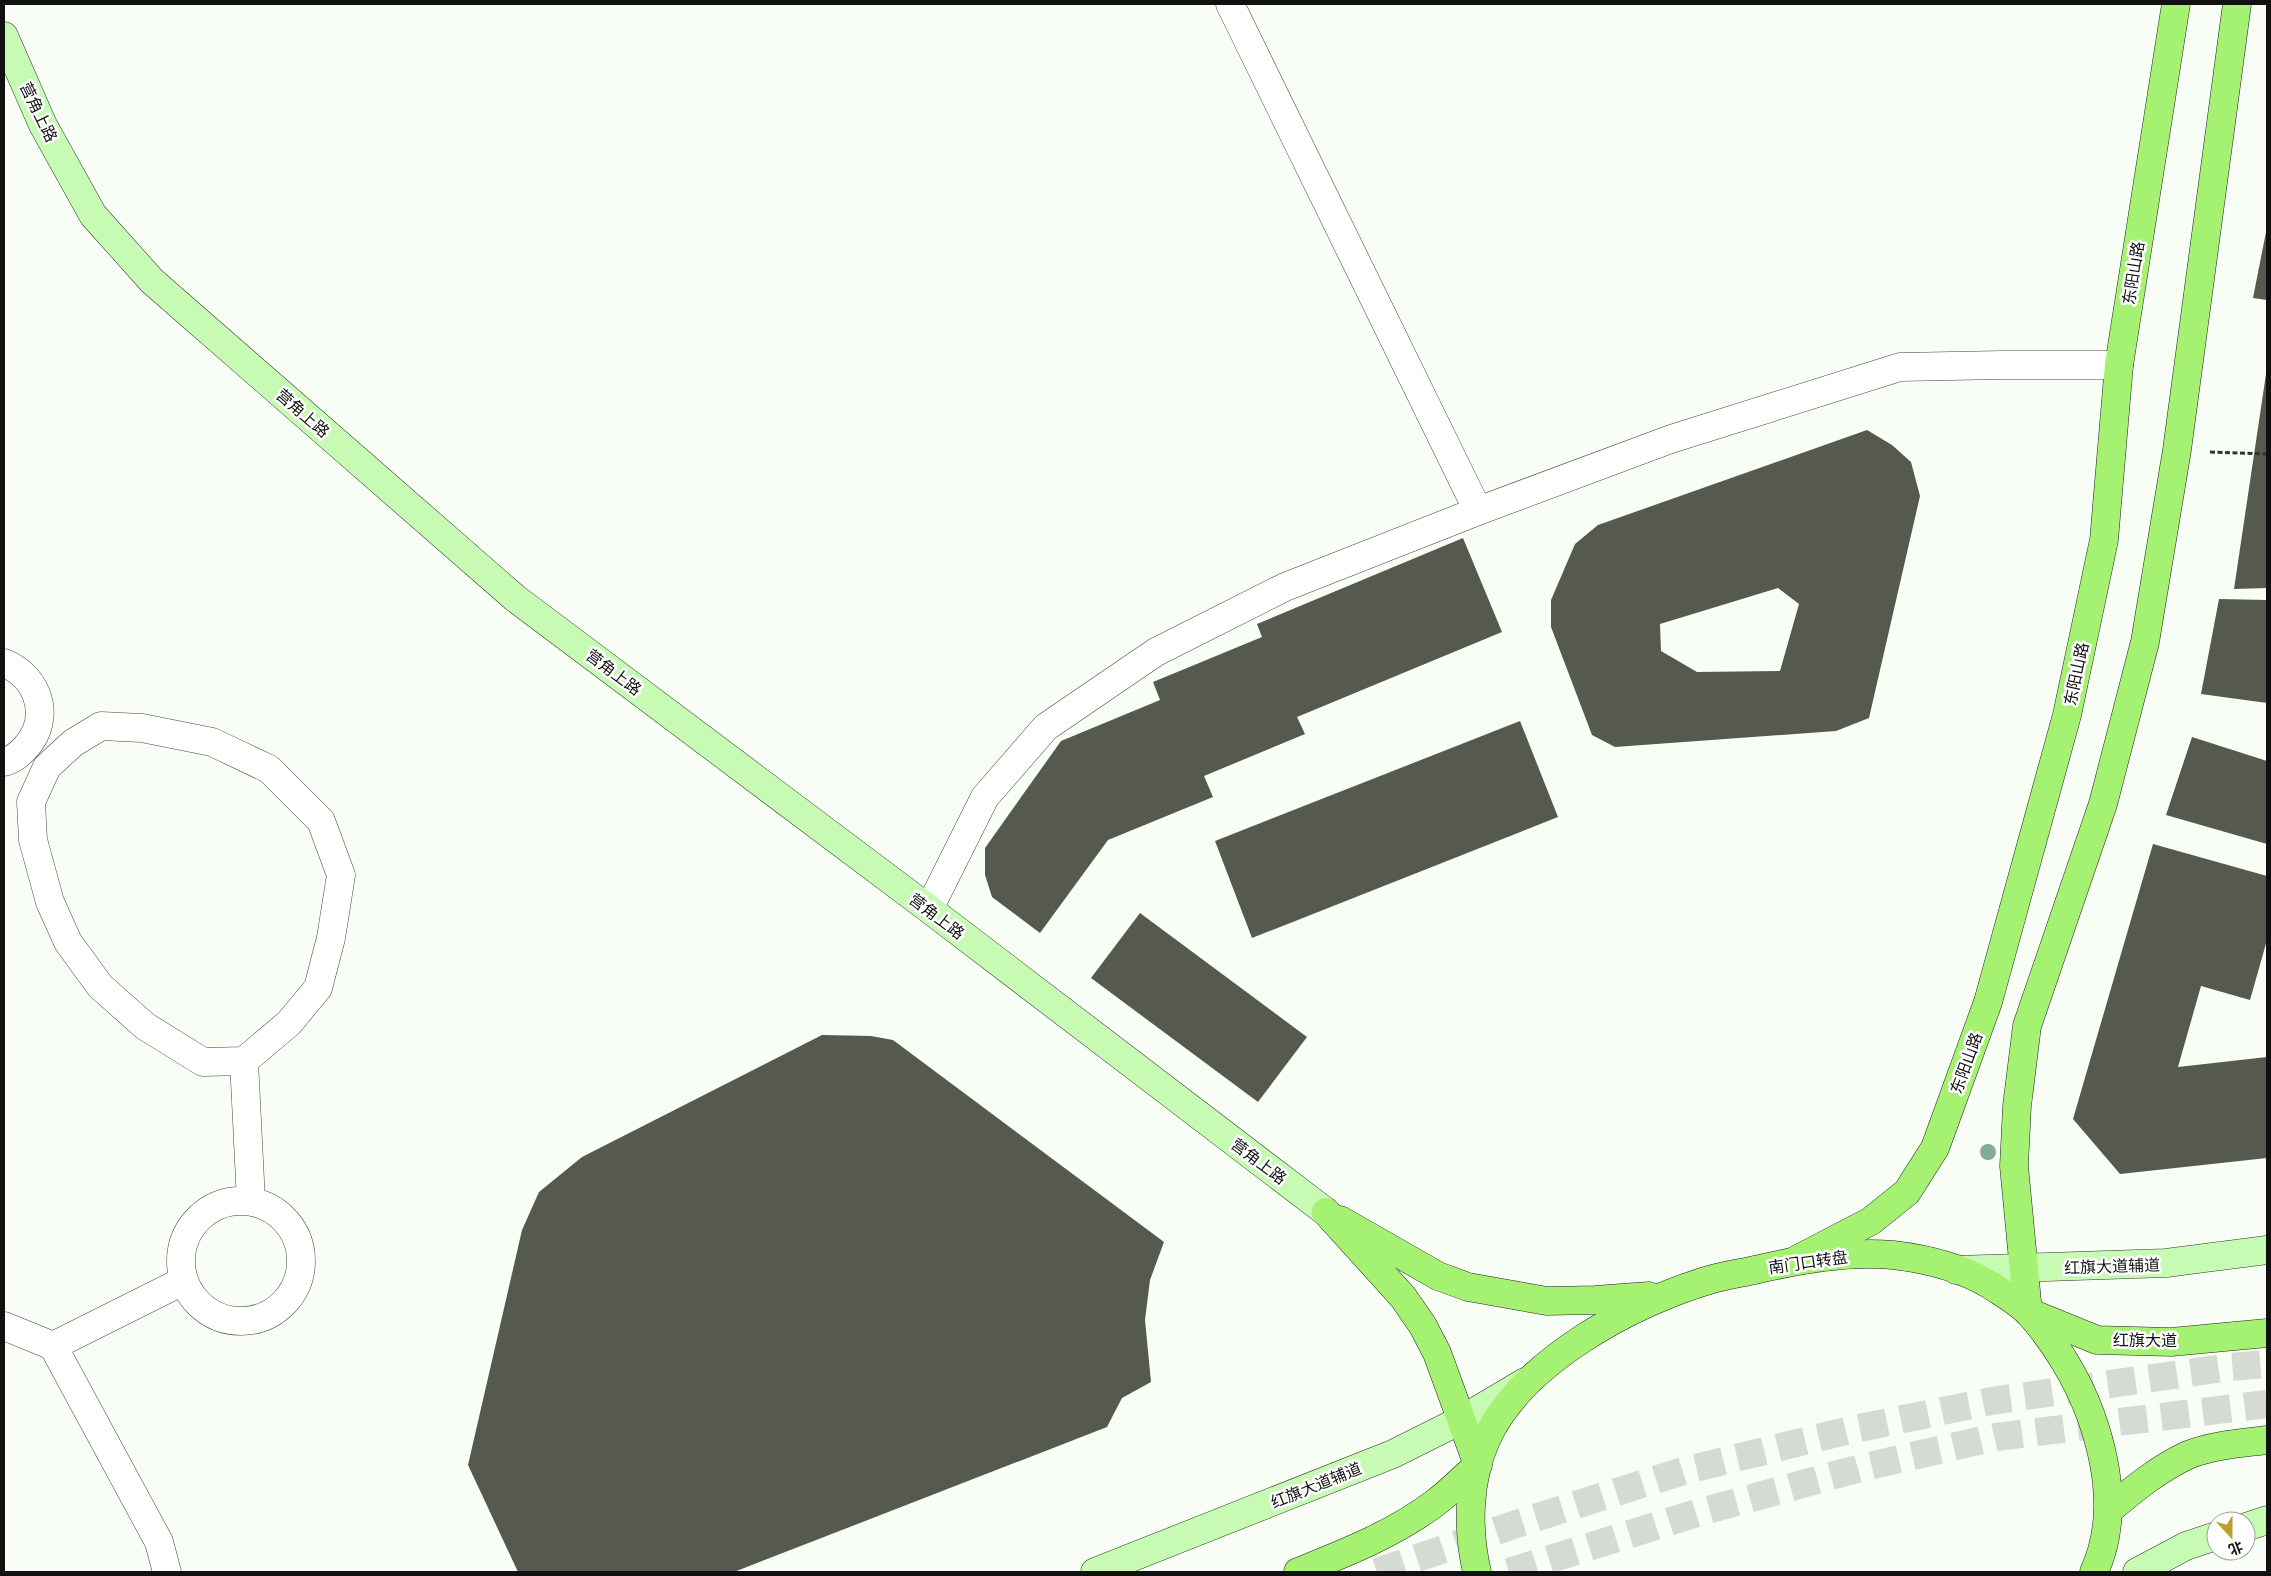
<svg xmlns="http://www.w3.org/2000/svg" width="2271" height="1576" viewBox="0 0 2271 1576" font-family="Spectral,'Noto Sans SC',serif">
  <style>
    .building { fill: #56594e; fill-rule: evenodd }
    .lines { fill: none; stroke-linecap: round; stroke-linejoin: round }
    .primary-tunnel { stroke: #d5dad3; stroke-width: 28; stroke-dasharray: 28 14; stroke-linecap: butt }
    .street-casing { stroke: #444; stroke-width: 29 }
    .secondary-casing { stroke: #333; stroke-width: 29 }
    .primary-casing { stroke: #222; stroke-width: 29 }
    .path { stroke: #333; stroke-width: 3; stroke-dasharray: 5 2.5; stroke-linecap: butt }
    .street { stroke: #fff; stroke-width: 28 }
    .secondary { stroke: #c7fbb4; stroke-width: 28 }
    .primary { stroke: #a5f172; stroke-width: 28 }
    .tree { fill: #83ab99 }
    .labels { text-anchor: middle; stroke-width: 5; stroke-linejoin: round; paint-order: stroke }
    .street-label { font-size: 16px; fill: #111; stroke: #fff }
  </style>
  <rect width="100%" height="100%" fill="#f8fef5"/>
  <g class="building">
    <path d="M2266 232H2267V300L2253 298Z"/>
    <path d="M2266 374 2267 588 2234 589Z"/>
    <path d="M1867 430 1892 445 1911 462 1920 496 1869 718 1836 731 1615 747 1592 735 1551 627V600L1575 544 1598 525ZM1778 588 1799 604 1780 671 1697 672 1661 651 1660 624Z"/>
    <path d="M1463 538 1502 632 1297 717 1305 734 1204 776 1213 797 1108 840 1040 933 992 897 985 875V848L1061 741 1160 700 1153 682 1262 637 1257 624Z"/>
    <path d="M2219 599 2267 600V703L2201 694Z"/>
    <path d="M1520 721 1558 817 1252 938 1215 841Z"/>
    <path d="M2192 737 2267 761V844L2166 815Z"/>
    <path d="M2153 844 2267 876V940L2250 1000 2201 986 2178 1067 2267 1057V1158L2120 1174 2073 1119Z"/>
    <path d="M1140 913 1307 1037 1258 1102 1091 978Z"/>
    <path d="M822 1035 871 1036 893 1040 1164 1242 1150 1280 1145 1320 1151 1382 1122 1398 1107 1427 734 1572H518L468 1465 522 1230 539 1192 582 1157Z"/>
  </g>
  <g class="lines">
    <g class="primary-tunnel">
      <path d="M1377 1572 1522 1522 1683 1471 1850 1430 1991 1401 2230 1367 2267 1364"/>
      <path d="M1509 1572 1697 1513 1864 1467 1996 1437 2267 1404"/>
    </g>
    <defs>
      <g id="street">
        <path d="M1230 4 1478 511"/>
        <path d="M4 663C39 677 52 718 26 747 20 754 12 760 4 762"/>
        <path d="M101 726 142 728 212 742 269 769 321 821 341 875 331 938 318 988 289 1023 244 1061 203 1062 145 1026 100 986 68 942 50 902 33 840 31 802 47 767 73 743Z"/>
        <path d="M929 909 985 797 1046 727 1156 652 1285 587 1478 511 1671 439 1900 367 2002 365H2119"/>
        <path d="M244 1061 251 1201"/>
        <circle cx="241" cy="1261" r="60"/>
        <path d="M4 1326 53 1346 159 1542 167 1572"/>
        <path d="M53 1346 183 1281"/>
      </g>
      <g id="secondary">
        <path d="M4 36 43 125 93 215 152 281 515 598 929 909 1326 1212"/>
        <path d="M1956 1270 2166 1263 2267 1250"/>
        <path d="M2246 1527 2267 1520"/>
        <path d="M1095 1572 1393 1454 1461 1420 1525 1382"/>
        <path d="M2137 1572 2186 1546 2216 1536"/>
      </g>
      <g id="primary">
        <path d="M2237 4 2177 450 2145 642 2103 804 2027 1026 2017 1106 2014 1166 2028 1312 2097 1340 2171 1342 2267 1333"/>
        <path d="M1340 1220 1438 1276 1468 1287 1547 1301 1595 1300 1649 1296"/>
        <path d="M1796 1260 1871 1221 1907 1192 1935 1148 1988 1002 2067 715 2104 540 2119 365 2176 4"/>
        <path d="M2109 1510C2134 1489 2158 1469 2188 1455 2212 1445 2242 1443 2267 1440"/>
        <path d="M1298 1572C1345 1553 1394 1534 1435 1503 1450 1492 1463 1478 1478 1465L1437 1353 1423 1326 1403 1297 1326 1212"/>
        <path d="M1477 1572C1467 1529 1468 1481 1486 1440 1520 1363 1631 1303 1709 1280 1725 1275 1743 1273 1759 1269 1802 1259 1849 1251 1893 1255 1927 1259 1963 1268 1992 1286 2004 1294 2020 1303 2030 1314 2055 1342 2078 1380 2091 1416 2109 1467 2117 1522 2094 1572"/>
      </g>
    </defs>
    <use href="#street" class="street-casing"/>
    <use href="#secondary" class="secondary-casing"/>
    <use href="#primary" class="primary-casing"/>
    <path class="path" d="M2210 452 2267 454"/>
    <use href="#street" class="street"/>
    <use href="#secondary" class="secondary"/>
    <use href="#primary" class="primary"/>
  </g>
  <circle class="tree" cx="1988" cy="1152" r="8"/>
  <g class="labels">
    <g class="street-label">
      <text transform="translate(39 112) rotate(64)" y="6">营角上路</text>
      <text transform="translate(2133 273) rotate(-81)" y="6">东阳山路</text>
      <text transform="translate(303 413) rotate(41)" y="6">营角上路</text>
      <text transform="translate(614 672) rotate(37)" y="6">营角上路</text>
      <text transform="translate(2076 674) rotate(-78)" y="6">东阳山路</text>
      <text transform="translate(937 916) rotate(37)" y="6">营角上路</text>
      <text transform="translate(1966 1063) rotate(-70)" y="6">东阳山路</text>
      <text transform="translate(1259 1161) rotate(37)" y="6">营角上路</text>
      <text transform="translate(1808 1262) rotate(-8)" y="6">南门口转盘</text>
      <text transform="translate(2112 1266) rotate(-2)" y="6">红旗大道辅道</text>
      <text x="2145" y="1346">红旗大道</text>
      <text transform="translate(1316 1485) rotate(-22)" y="6">红旗大道辅道</text>
    </g>
  </g>
  <rect width="2271" height="1576" fill="none" stroke="#111111" stroke-width="10"/>
  <g transform="translate(2231 1536) rotate(159)"><circle r="24" fill="#ffffff" stroke="#a0a0a0"/>
  <path d="M0-4L9 19L0 12L-9 19Z" fill="#bb9f2f"/>
  <text y="-8" font-size="14" font-weight="bold" text-anchor="middle" fill="#111111">北</text>
  </g>
</svg>
